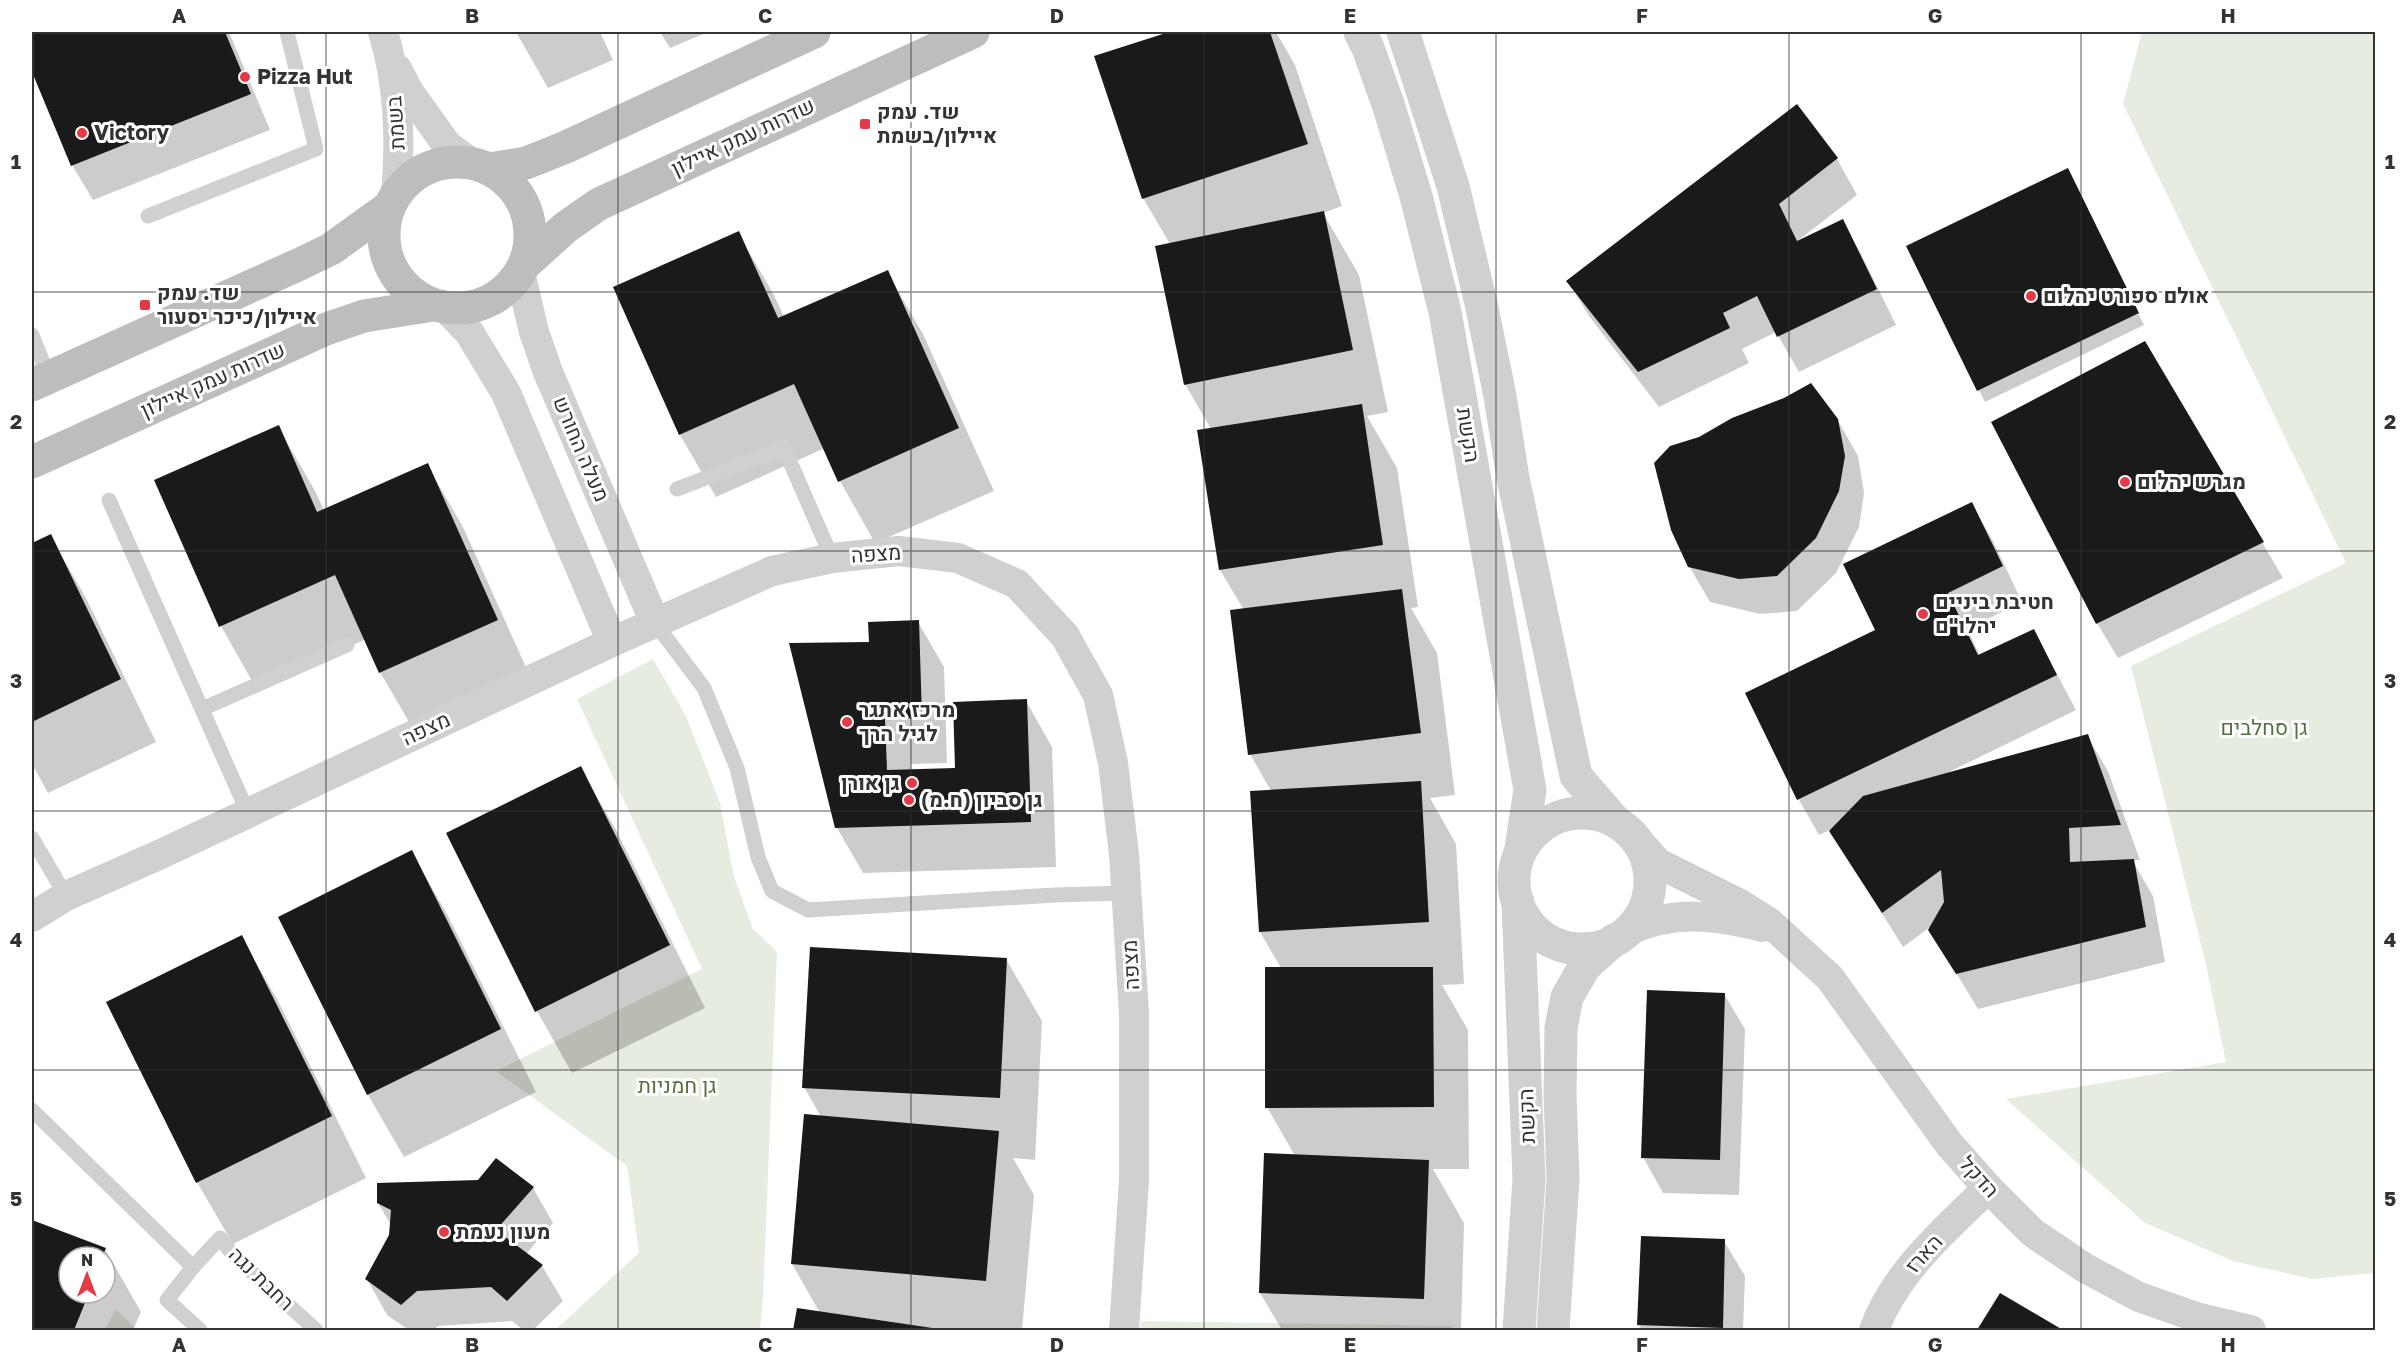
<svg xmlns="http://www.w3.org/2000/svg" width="2407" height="1362" viewBox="0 0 2407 1362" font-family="'Golos Text',Heebo,sans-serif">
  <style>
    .green { fill: #e6ecdf }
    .shadow { fill: #0003; fill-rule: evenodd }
    .building { fill: #1a1a1a }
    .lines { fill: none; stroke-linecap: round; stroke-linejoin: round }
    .service { stroke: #d0d0d0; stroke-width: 15 }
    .minor { stroke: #d0d0d0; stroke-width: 30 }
    .tertiary { stroke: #d0d0d0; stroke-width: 33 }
    .secondary { stroke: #bdbdbd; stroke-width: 33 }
    .grid { fill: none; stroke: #333; stroke-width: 1.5; stroke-opacity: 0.55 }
    .poi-dot { fill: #e63946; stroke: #fff; stroke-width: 2 }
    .labels { text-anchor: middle; stroke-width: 6; stroke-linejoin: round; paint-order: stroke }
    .poi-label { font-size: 21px; font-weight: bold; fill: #333; stroke: #fff; text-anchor: start }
    .street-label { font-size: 21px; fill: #333; stroke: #fff }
    .park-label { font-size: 21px; fill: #56703f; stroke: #fff }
    .neatline { fill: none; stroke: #333; stroke-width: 2 }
    .grid-label { font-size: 20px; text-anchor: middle; font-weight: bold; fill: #333 }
  </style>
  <rect width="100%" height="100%" fill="#fff"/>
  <g class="green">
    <path d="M2142 32H2375V1273L2312 1279 2233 1261 2145 1223 2006 1099 2226 1062 2205 960 2131 666 2346 563 2123 104Z"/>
    <path d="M653 659 686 716 720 803 734 877 753 929 777 952 763 1298 760 1330H555L639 1253 627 1166 496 1071 702 969 577 699Z"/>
    <path d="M116 1310 138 1330H104Z"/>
    <path d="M1141 1321 1453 1326V1330H1140Z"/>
  </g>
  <g class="shadow">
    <path d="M37 32H229L270 130 93 200 72 165 32 68V34Z"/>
    <path d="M516 32H600L613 60 548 88Z"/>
    <path d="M660 32H708L670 48Z"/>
    <path d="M1174 32H1276L1295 65 1342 206 1323 213 1359 275 1388 412 1367 416 1397 468 1418 607 1411 608 1437 653 1455 795 1430 798 1456 844 1464 984 1442 985 1468 1030 1469 1169H1433L1464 1223 1461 1330H1282L1260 1293 1295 1156 1267 1107 1281 968 1260 932 1271 791 1250 754 1244 610 1220 570 1211 429 1185 384 1170 244 1143 198 1096 57Z"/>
    <path d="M1796 107 1837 159 1857 195 1796 242 1842 221 1862 256 1896 325 1799 372 1776 332 1742 349 1749 363 1659 407 1589 316 1568 281Z"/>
    <path d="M2074 182 2144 325 1985 402 1908 247Z"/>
    <path d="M738 233 774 295 784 317 887 272 923 334 994 491 875 543 840 481 825 448 716 497 680 435 615 288Z"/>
    <path d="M2145 343 2283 578 2118 658 2097 623Z"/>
    <path d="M1837 419 1858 456 1864 493 1859 527 1836 573 1797 611 1760 614 1710 602 1689 566Z"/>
    <path d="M278 427 314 489 324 510 427 465 463 527 533 683 416 734 380 672 366 639 256 688 221 626Z"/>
    <path d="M1971 504 1992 539 2022 602 1967 629 1980 656 2034 631 2076 710 1947 773 2087 736 2108 771 2140 860H2132L2153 896 2165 962 1978 1009 1929 928 1903 947 1831 832 1836 827 1819 835 1799 800 1747 694 1877 631Z"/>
    <path d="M50 536 86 598 156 742 48 793 32 764V545Z"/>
    <path d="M918 622 944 667 947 763 911 764V771L957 769 1026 701 1052 747 1056 867 863 873 837 828 870 643Z"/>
    <path d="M580 768 616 830 705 1008 572 1073 537 1011 448 834Z"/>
    <path d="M411 852 447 914 536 1092 404 1157 368 1095 280 918Z"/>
    <path d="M241 937 277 999 366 1178 233 1244 197 1182Z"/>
    <path d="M1006 959 1042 1021 1035 1160 1013 1158 1034 1195 1022 1330H795L798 1310 820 1313 792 1264 806 1115 821 1117 804 1087Z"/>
    <path d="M1724 994 1745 1029 1739 1195 1663 1193 1643 1157Z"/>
    <path d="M533 1188 553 1223 526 1254 542 1266 563 1301 533 1330H523L512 1321 438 1326 433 1330H409L387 1315 367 1279 390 1235 391 1225 378 1203Z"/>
    <path d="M32 1222 105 1249 141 1312 133 1330H32ZM69 1257H105V1293H69Z"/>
    <path d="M1724 1241 1745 1276 1743 1330H1642L1639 1325Z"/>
    <path d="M2000 1295 2060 1330H1979Z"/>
  </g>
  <g class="building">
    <path d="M32 32H225L251 94 71 166 32 72Z"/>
    <path d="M1169 32H1270L1308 144 1142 199 1094 56Z"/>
    <path d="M1797 104 1838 158 1779 204 1797 241 1843 219 1877 289 1777 337 1757 296 1723 313 1730 328 1638 372 1566 281Z"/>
    <path d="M2068 168 2139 313 1977 391 1906 246Z"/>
    <path d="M1324 211 1353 350 1184 385 1155 246Z"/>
    <path d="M739 231 778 318 888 270 959 428 838 482 794 384 679 435 613 287Z"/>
    <path d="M2145 341 2264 542 2096 624 1991 422Z"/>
    <path d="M1811 383 1838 419 1845 456 1839 491 1816 538 1777 576 1739 579 1688 567 1671 530 1654 463 1670 446 1699 437 1732 418 1784 398Z"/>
    <path d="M1362 404 1383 545 1219 570 1197 430Z"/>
    <path d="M279 425 317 512 428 463 498 620 379 673 335 575 219 627 154 480Z"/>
    <path d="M1972 502 2003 566 1948 593 1978 655 2034 629 2057 675 1797 800 1745 693 1875 630 1843 564Z"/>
    <path d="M51 534 121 679 32 722V543Z"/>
    <path d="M1402 589 1421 733 1248 755 1230 610Z"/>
    <path d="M919 620 922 718 885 719 887 770 955 768 953 702 1027 699 1031 822 835 828 789 643 869 642 868 622Z"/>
    <path d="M2088 734 2121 825 2069 828 2070 862 2134 859 2146 927 1956 974 1928 930 1944 902 1941 870 1882 913 1829 831 1863 796Z"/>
    <path d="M581 766 670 945 535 1012 446 833Z"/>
    <path d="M1421 781 1429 922 1259 932 1250 791Z"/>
    <path d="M412 850 501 1029 367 1095 278 917Z"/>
    <path d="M242 935 332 1116 196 1183 106 1002Z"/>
    <path d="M810 947 1007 958 1000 1098 802 1088Z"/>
    <path d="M1265 967H1433L1434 1107 1265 1108Z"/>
    <path d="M1647 990 1725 993 1720 1160 1641 1158Z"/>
    <path d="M804 1114 999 1131 986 1281 791 1264Z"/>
    <path d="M1264 1153 1429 1160 1424 1299 1259 1293Z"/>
    <path d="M496 1158 534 1187 496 1230 543 1265 507 1301 491 1287 417 1291 401 1305 365 1279 389 1235 391 1210 377 1203V1183L478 1180Z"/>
    <path d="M32 1220 106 1248 102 1257H69V1293H89L74 1330H32Z"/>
    <path d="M1641 1236 1725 1239 1723 1328 1637 1325Z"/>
    <path d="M2000 1293 2063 1330H1977Z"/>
    <path d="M797 1308 939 1329V1330H793Z"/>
  </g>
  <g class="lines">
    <g class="service">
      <path d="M148 216 316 149 287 32"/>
      <path d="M32 335 49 378"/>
      <path d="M677 489 784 448 832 558"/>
      <path d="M109 500 248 813"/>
      <path d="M655 623 704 688 737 768 758 857 772 891 808 910 1055 895 1127 893"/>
      <path d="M202 709 347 645"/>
      <path d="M32 838 66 896"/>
      <path d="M32 1110 193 1267"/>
      <path d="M200 1330 167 1300 193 1267 220 1238 235 1257 316 1330"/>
    </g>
    <g class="minor">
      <path d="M383 32C399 84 401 139 396 194"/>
      <path d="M397 69 409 92 447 145 471 163"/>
      <path d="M520 272 534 332 548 372 655 623"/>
      <path d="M445 307 469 332 506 393 612 642"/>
      <path d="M1631 833 1658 863 1740 904 1770 923 1830 978 1949 1144 1988 1188 2033 1233 2085 1268 2139 1297 2196 1317 2251 1330"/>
      <path d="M32 917 66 896 161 854 612 642 772 571 832 558 899 551 958 558 1017 584 1065 636 1098 695 1113 763 1124 854 1134 1014V1180L1124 1330"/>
      <path d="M1628 931C1673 910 1715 915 1762 927"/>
      <path d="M1874 1330C1895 1272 1945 1230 1988 1188"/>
    </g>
    <g class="tertiary">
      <path d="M1360 32 1368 48 1389 107 1416 196 1445 312 1530 790 1521 848"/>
      <path d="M1403 32 1453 186 1481 303 1500 396 1513 478 1576 776 1614 820"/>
      <circle cx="1582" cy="881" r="68"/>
      <path d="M1518 902 1529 1179 1519 1330"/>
      <path d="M1553 1330 1563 1179 1560 1094 1561 1028 1567 997 1585 966 1614 940"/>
    </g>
    <g class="secondary">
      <circle cx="457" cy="235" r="73"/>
      <path d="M489 169 526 163 566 147 814 32"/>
      <path d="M525 264 566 227 599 204 973 32"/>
      <path d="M32 385 300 264 331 249 388 208"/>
      <path d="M32 462 326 329 364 316 434 305"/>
    </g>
  </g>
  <path class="grid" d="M326 32V1330M618 32V1330M911 32V1330M1204 32V1330M1496 32V1330M1789 32V1330M2081 32V1330M32 292H2376M32 551H2376M32 811H2376M32 1070H2376"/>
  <g class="poi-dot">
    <circle cx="245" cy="77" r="6"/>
    <rect x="859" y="118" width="12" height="12" rx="3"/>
    <circle cx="82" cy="133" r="6"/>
    <circle cx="2031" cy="296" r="6"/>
    <rect x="139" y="299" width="12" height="12" rx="3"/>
    <circle cx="2125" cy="482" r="6"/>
    <circle cx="1923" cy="614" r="6"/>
    <circle cx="847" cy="722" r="6"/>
    <circle cx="912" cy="783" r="6"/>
    <circle cx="909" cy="800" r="6"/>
    <circle cx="444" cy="1232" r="6"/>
  </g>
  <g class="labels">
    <g class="poi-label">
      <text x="257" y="84">Pizza Hut</text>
      <text x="877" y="119">שד. עמק<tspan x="877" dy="24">איילון/בשמת</tspan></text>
      <text x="94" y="140">Victory</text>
      <text x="157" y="300">שד. עמק<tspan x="157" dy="24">איילון/כיכר יסעור</tspan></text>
      <text x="2043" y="303">אולם ספורט יהלום</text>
      <text x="2137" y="489">מגרש יהלום</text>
      <text x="1935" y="609">חטיבת ביניים<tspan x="1935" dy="24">יהלו"ם</tspan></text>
      <text x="859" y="717">מרכז אתגר<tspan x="859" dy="24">לגיל הרך</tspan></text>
      <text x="900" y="790" text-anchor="end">גן אורן</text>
      <text x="921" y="807">גן סביון (ח.מ)</text>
      <text x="456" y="1239">מעון נעמת</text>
    </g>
    <g class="street-label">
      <text transform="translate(396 123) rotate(-94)" y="7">בשמת</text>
      <text transform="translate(743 137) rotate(-25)" y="7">שדרות עמק איילון</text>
      <text transform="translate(213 380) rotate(-24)" y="7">שדרות עמק איילון</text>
      <text transform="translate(1468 435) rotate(81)" y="7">הקשת</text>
      <text transform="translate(581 449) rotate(67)" y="7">מעלה החורש</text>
      <text transform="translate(876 554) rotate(-4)" y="7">מצפה</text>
      <text transform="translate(426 729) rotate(-25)" y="7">מצפה</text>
      <text transform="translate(1131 965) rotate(-93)" y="7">מצפה</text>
      <text transform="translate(1527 1116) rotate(-92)" y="7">הקשת</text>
      <text transform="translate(1979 1177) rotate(48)" y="7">הדקל</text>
      <text transform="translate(1924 1254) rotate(-48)" y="7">הארז</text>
      <text transform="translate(261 1279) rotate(44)" y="7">רחבת נגה</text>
    </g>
    <g class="park-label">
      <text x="2264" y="735">גן סחלבים</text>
      <text x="677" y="1093">גן חמניות</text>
    </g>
  </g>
  <rect width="2407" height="1362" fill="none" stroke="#ffffff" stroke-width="66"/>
  <g transform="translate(87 1275)"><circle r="28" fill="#ffffff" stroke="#adadad" stroke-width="1.5"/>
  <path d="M0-4.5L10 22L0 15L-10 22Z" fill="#e63946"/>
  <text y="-9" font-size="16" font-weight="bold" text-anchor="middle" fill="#333333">N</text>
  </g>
  <rect x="33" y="33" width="2341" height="1296" class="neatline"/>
  <g class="grid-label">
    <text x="179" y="23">A</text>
    <text x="472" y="23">B</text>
    <text x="765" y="23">C</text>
    <text x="1057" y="23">D</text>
    <text x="1350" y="23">E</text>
    <text x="1642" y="23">F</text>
    <text x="1935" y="23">G</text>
    <text x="2228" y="23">H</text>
    <text x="16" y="169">1</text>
    <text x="2390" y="169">1</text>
    <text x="16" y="429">2</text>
    <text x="2390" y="429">2</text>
    <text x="16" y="688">3</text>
    <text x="2390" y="688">3</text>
    <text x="16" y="947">4</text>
    <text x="2390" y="947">4</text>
    <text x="16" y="1206">5</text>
    <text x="2390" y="1206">5</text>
    <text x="179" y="1352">A</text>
    <text x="472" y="1352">B</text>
    <text x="765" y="1352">C</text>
    <text x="1057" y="1352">D</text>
    <text x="1350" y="1352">E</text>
    <text x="1642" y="1352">F</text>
    <text x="1935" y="1352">G</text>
    <text x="2228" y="1352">H</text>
  </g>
</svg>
